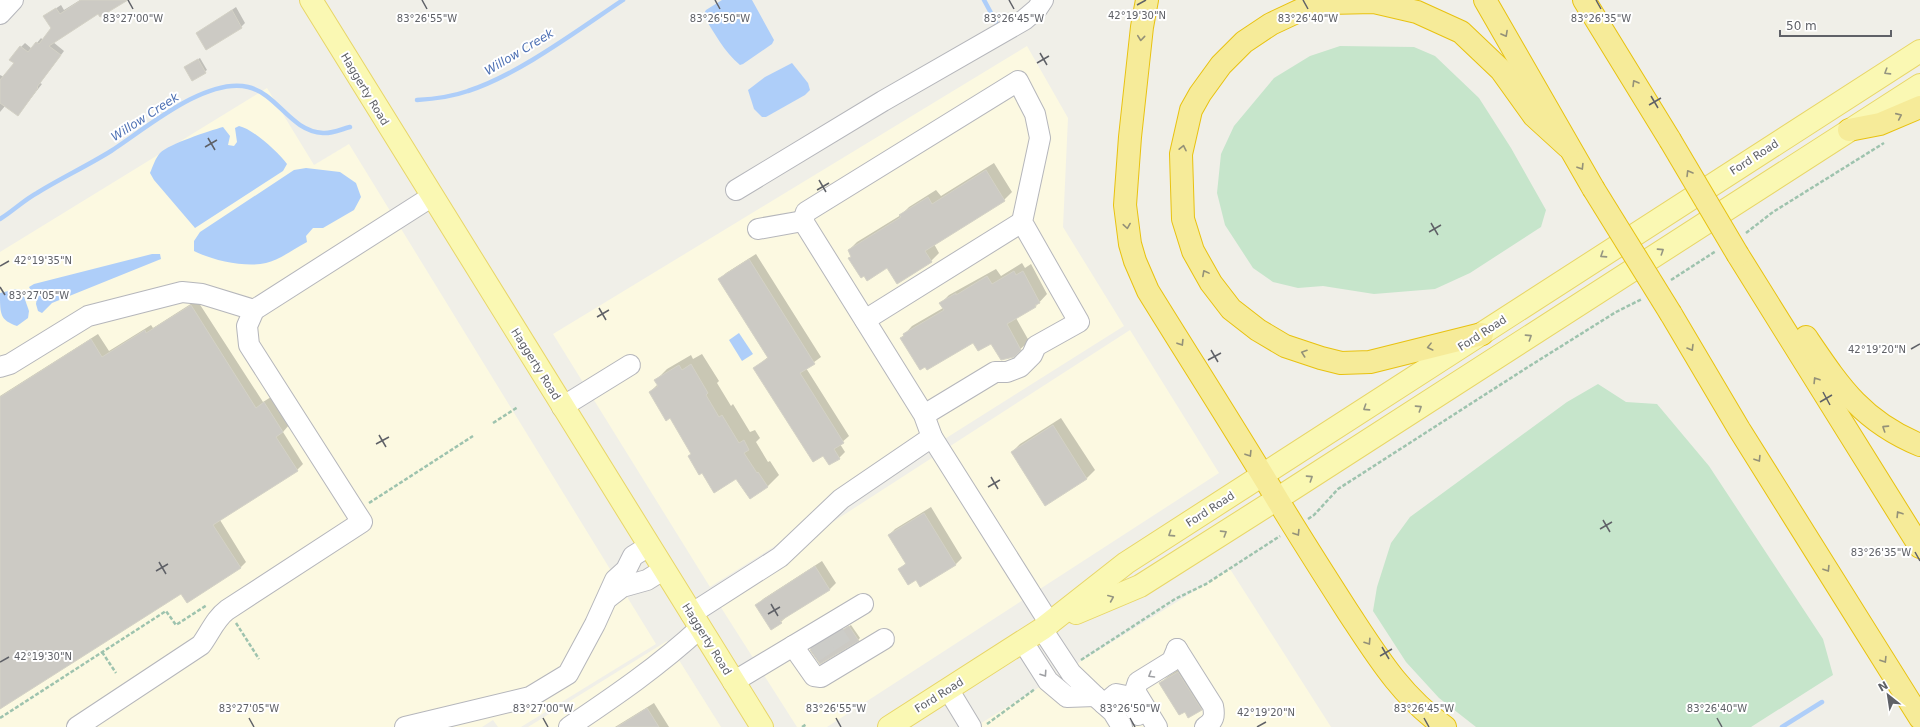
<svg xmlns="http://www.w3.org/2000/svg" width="1920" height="727" viewBox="0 0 1920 727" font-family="'DejaVu Sans',sans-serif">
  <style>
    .commercial { fill: #fcf9e1 }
    .green { fill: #c6e5cb }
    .water { fill: #aecef9 }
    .shadow { fill: #0003 }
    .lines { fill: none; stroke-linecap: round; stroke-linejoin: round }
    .stream { stroke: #aecef9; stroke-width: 4.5 }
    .building { fill: #cccac4; stroke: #d4d2c6 }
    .minor-tunnel { stroke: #ccccc8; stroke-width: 20; stroke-dasharray: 20 10; stroke-linecap: butt }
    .minor-casing { stroke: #b5b6bb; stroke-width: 22 }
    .major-casing { stroke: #e8d668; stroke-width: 24 }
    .highway-casing { stroke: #e8c210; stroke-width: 24 }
    .path { stroke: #9ec3ae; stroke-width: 2.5; stroke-dasharray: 4 2; stroke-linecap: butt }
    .minor { stroke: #fff; stroke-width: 20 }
    .major { stroke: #faf8b3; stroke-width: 22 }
    .highway { stroke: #f6eb99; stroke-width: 22 }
    .highway-bridge-casing { stroke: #e8c210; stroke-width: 24; stroke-linecap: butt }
    .highway-bridge { stroke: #f6eb99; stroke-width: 22 }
    .oneway { stroke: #949178 }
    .oneway2 { stroke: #959682 }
    .oneway3 { stroke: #9fa0a4 }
    .ticks { fill: none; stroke: #5f6167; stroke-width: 1.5 }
    .labels { text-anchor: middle; stroke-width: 4; stroke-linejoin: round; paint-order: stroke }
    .street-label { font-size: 11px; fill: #5f6167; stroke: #fff }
    .water-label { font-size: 12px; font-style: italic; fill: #4e71b4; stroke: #fff }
    .ticks-label { font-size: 10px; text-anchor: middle; fill: #5f6167; stroke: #fff; stroke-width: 4; stroke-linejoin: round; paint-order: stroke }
  </style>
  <rect width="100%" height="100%" fill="#f0efe8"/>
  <g class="commercial">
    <path d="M1027 46 1068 118 1063 227 1124 326 710 587 553 334Z"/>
    <path d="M267 88 314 165 349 144 656 644 521 727H498L493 720 482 727H0V252Z"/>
    <path d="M1130 330 1219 473 827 727H797L715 598Z"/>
    <path d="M1230 569 1331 727H975Z"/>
    <path d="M667 641 721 727H528Z"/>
  </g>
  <g class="green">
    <path d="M1340 46 1414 47 1435 56 1479 98 1511 148 1546 210 1541 227 1470 273 1435 289 1374 294 1323 286 1298 288 1273 282 1253 268 1225 225 1217 193 1221 154 1234 126 1274 78 1310 56Z"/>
    <path d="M1598 384 1626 402 1657 404 1709 466 1823 639 1833 675 1751 727H1476L1439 698 1406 662 1373 611 1377 587 1391 543 1410 517 1567 402Z"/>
  </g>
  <g class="water">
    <path d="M722 0H752L774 40 772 44 743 64 740 65C724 52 714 32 703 15L706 10Z"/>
    <path d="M792 63 808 83 810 90 805 95 766 117H762L754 109 748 90 765 77Z"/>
    <path d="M239 126C253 129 278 152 287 164L283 171 195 228 154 180 150 173C153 166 155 159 160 153 169 144 209 131 223 127L230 136 228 145 234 146 237 142 235 128Z"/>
    <path d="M306 168 340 172 356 183 361 197 354 210 323 228H313L306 236 307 242C294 249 279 260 266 263 246 268 211 260 194 251V241L200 232 294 170Z"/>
    <path d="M152 254H160L161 259 52 303 42 313 38 311 36 304 37 297 33 294 29 287 34 284Z"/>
    <path d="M17 289 22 291 29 311 28 318 17 326C0 320 0 315 0 293Z"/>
    <path d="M739 333 753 354 742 361 729 340Z"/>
  </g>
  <g class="shadow">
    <path d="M80 0H126L98 13 53 42 64 51 40 83 42 84 21 111 5 106 0 112V75L4 77 15 63 21 47 25 43 32 49 41 38 43 40 52 28 49 13 61 5 64 10Z"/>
    <path d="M236 7 245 23 241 27 197 34Z"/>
    <path d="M200 58 207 70 192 80 185 67Z"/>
    <path d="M994 163 1012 192 1004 200 934 244 939 253 931 261 888 267 852 256 849 250 857 242 901 215 909 207 936 190 941 196Z"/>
    <path d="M756 254 821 357 806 368 849 436 840 444 845 452 839 458 755 368 768 357 720 279 726 273Z"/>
    <path d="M1022 263 1025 268 1031 264 1047 294 1036 306 1016 318 1029 341 1013 356 991 342 901 338 912 326 943 308 941 303 949 295 996 269 1001 276Z"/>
    <path d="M197 300 263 402 271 397 289 425 283 432 303 464 297 470 220 520 246 562 240 568 182 592 0 707V396L98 334 109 351 151 325 153 328Z"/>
    <path d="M702 354 719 381 717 383 731 406 733 404 750 432 755 430 760 438 756 442 768 462 770 461 779 475 768 486 750 498 737 477 692 453 670 417 650 392 658 384 656 380 667 369 691 355 693 359Z"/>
    <path d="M1061 418 1095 470 1087 478 1012 452 1020 444Z"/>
    <path d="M931 507 962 558 956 564 921 585 917 579 900 569 906 563 889 535 895 529Z"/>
    <path d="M822 561 836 583 830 589 787 616 781 622 757 606 763 599Z"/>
    <path d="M851 625 860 638 858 640 811 650Z"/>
    <path d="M1184 666 1207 703 1201 709 1161 683 1167 677Z"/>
    <path d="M654 703 669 727H615Z"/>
  </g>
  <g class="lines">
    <g class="stream">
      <path d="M984 0 997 24"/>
      <path d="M417 100C434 99 451 97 468 91 518 75 578 30 623 0"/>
      <path d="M0 219C13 211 24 200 37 193 61 178 87 166 111 151 144 130 205 77 248 87 278 94 290 131 323 133 331 134 342 129 350 127"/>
      <path d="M1782 727 1822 702"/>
    </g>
  </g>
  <g class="building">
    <path d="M81 0H128L100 17 98 14 49 46 61 55 37 87 38 88 18 116 0 103V80L14 63 9 60 20 46 28 52 36 42 39 44 51 28 43 16 56 8 60 14Z"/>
    <path d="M232 10 242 28 206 50 196 33Z"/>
    <path d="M198 59 206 73 192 81 184 67Z"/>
    <path d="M986 170 1005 201 925 251 932 262 897 284 887 268 867 281 864 276 861 278 848 258 851 257 848 250 901 217 899 215 928 197 932 204Z"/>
    <path d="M749 259 815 364 800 373 844 443 834 449 840 459 829 465 823 456 813 462 753 368 768 358 718 279Z"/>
    <path d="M1014 271 1016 275 1023 271 1040 303 1035 305 1036 307 1007 324 1021 350 1014 357 1001 360 991 344 978 351 973 343 927 370 925 367 920 370 900 338 904 336 903 334 944 310 939 303 956 293V295L987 276 992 284Z"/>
    <path d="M191 305 256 408 264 402 283 432 276 437 298 471 213 525 241 568 187 603 181 594 0 709V397L91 339 102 357 145 330 146 333Z"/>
    <path d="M691 364 708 393 706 395 719 417 722 415 739 443 744 440 749 450 744 453 757 473 758 472 768 487 750 499 736 479 714 493 702 473 699 475 688 456 691 454 670 418 666 421 649 392 658 386 654 380 679 365 682 370Z"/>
    <path d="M1053 425 1087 479 1045 506 1011 452Z"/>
    <path d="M924 513 956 565 920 587 916 580 908 585 898 569 906 564 888 535Z"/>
    <path d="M815 566 830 590 780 621 782 623 771 630 755 605Z"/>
    <path d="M849 626 859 641 820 664 810 650Z"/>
    <path d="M1178 672 1202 710 1188 718 1185 712 1179 715 1159 683Z"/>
    <path d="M647 708 659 727H617Z"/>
  </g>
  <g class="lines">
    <g class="minor-tunnel">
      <path d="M831 629 845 651"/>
      <path d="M816 639 830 660"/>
    </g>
    <defs>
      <g id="minor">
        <path d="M0 14 13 0"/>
        <path d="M736 190 883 101 1024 20 1037 9 1043 0"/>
        <path d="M758 229 803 221"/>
        <path d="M865 320 1022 222"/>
        <path d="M0 367 10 364 88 316 182 292 202 294 254 310"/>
        <path d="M562 407 630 365"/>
        <path d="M924 415 995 372H1007L1020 367 1032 355 1036 346 1079 322 1022 222 1040 138 1035 114 1018 81 806 212 803 221 924 415 932 437"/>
        <path d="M609 597 622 587 647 580 663 570"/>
        <path d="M691 614 780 557 841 499 932 437 1050 624"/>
        <path d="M1023 642 1048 681 1067 697 1095 696 1071 673 1042 629"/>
        <path d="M793 646 814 676 821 677 884 639"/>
        <path d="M1177 649 1213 706C1215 716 1214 721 1205 727"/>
        <path d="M733 682 863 604"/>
        <path d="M948 689 971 727"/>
        <path d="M1095 696 1113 712 1122 727"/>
        <path d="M1104 704 1116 694 1126 696 1138 715"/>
        <path d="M77 727 201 645C210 633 215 619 227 610L362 522 249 345 247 326 254 310 431 197"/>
        <path d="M405 727 530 697 568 674 595 624 615 580 626 570 633 556 649 546"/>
        <path d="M569 727C615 696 659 666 700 628"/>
        <path d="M1157 727 1135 691 1138 682 1172 661 1177 649"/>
      </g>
      <g id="major">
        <path d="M311 0 762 727"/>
        <path d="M1076 613 1140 586 1277 499 1920 85"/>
        <path d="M889 727 1042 629 1126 563 1920 51"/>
      </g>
      <g id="highway">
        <path d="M1147 0 1142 27 1130 137 1125 205 1130 244 1135 261 1148 291C1190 359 1233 426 1274 494 1298 534 1323 573 1348 612 1377 656 1401 696 1445 727"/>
        <path d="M1485 0 1593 188"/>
        <path d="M1584 0 1670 140"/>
        <path d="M1849 130 1880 124 1920 107"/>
        <path d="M1738 255 1920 547"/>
        <path d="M1671 314 1739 429 1920 718"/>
        <path d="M1482 334 1370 362 1341 363 1321 358 1285 346 1258 330 1231 309 1211 283 1193 251 1183 219 1181 154 1191 110 1200 94 1221 65 1244 42 1271 24 1303 9 1328 3 1374 2 1417 12 1461 32 1501 70 1534 116 1568 147"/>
        <path d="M1806 337C1840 387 1862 421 1920 445"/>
      </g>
    </defs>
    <use href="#minor" class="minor-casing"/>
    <use href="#major" class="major-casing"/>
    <use href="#highway" class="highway-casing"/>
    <g class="path">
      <path d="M1746 233 1773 212 1884 143"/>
      <path d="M1671 280 1716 251"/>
      <path d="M493 423 518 407"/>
      <path d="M369 503 473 436"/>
      <path d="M1308 519 1314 515 1338 489 1528 367 1616 312 1642 299"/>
      <path d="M236 623 259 659"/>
      <path d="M102 652 116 673"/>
      <path d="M1081 660 1175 599 1206 584 1280 536"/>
      <path d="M0 718 166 611 176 625 207 605"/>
      <path d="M987 724 1035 689"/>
      <path d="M802 727 807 724"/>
    </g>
    <use href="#minor" class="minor"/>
    <use href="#major" class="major"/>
    <use href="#highway" class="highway"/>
    <defs>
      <g id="highway-bridge">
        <path d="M1670 140 1738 255"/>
        <path d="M1593 188 1671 314"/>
      </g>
    </defs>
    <use href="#highway-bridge" class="highway-bridge-casing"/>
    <use href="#highway-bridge" class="highway-bridge"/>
  </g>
  <defs><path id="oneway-chevron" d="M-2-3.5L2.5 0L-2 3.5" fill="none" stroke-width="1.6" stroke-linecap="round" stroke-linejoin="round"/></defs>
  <g class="oneway">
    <use href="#oneway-chevron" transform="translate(1505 34) rotate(61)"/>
    <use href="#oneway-chevron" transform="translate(1141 38) rotate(96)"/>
    <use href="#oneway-chevron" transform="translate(1635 83) rotate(-121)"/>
    <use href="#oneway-chevron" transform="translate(1899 116) rotate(-24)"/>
    <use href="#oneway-chevron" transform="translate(1183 148) rotate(-78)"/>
    <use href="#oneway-chevron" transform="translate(1581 167) rotate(58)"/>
    <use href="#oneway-chevron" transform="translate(1689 173) rotate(-121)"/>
    <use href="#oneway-chevron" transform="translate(1127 226) rotate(81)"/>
    <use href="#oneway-chevron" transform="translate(1205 273) rotate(-118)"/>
    <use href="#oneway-chevron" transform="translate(1181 343) rotate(58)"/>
    <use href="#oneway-chevron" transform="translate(1430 347) rotate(166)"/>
    <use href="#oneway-chevron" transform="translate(1691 348) rotate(59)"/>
    <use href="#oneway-chevron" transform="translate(1304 353) rotate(-161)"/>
    <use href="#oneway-chevron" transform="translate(1816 380) rotate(-122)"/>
    <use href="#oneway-chevron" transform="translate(1885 428) rotate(-147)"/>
    <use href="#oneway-chevron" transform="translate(1249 454) rotate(58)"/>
    <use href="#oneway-chevron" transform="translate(1758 459) rotate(58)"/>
    <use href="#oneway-chevron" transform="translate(1899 514) rotate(-122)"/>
    <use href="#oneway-chevron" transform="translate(1297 533) rotate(58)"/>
    <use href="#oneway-chevron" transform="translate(1827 569) rotate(58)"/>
    <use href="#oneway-chevron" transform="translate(1368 642) rotate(57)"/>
    <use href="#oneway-chevron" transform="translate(1884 660) rotate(58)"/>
  </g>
  <g class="oneway2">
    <use href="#oneway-chevron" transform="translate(1887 72) rotate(148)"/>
    <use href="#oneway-chevron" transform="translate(1661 251) rotate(-33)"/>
    <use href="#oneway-chevron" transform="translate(1603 255) rotate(147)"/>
    <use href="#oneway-chevron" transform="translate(1529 337) rotate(-33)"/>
    <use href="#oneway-chevron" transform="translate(1366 408) rotate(147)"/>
    <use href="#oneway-chevron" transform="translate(1419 408) rotate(-33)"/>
    <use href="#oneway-chevron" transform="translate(1310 478) rotate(-33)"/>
    <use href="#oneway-chevron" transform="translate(1224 533) rotate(-32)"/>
    <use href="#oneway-chevron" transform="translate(1171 534) rotate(147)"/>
    <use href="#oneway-chevron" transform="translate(1111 598) rotate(-23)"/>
  </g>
  <g class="oneway3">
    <use href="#oneway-chevron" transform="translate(1044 674) rotate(56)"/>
    <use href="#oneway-chevron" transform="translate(1151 675) rotate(149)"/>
  </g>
  <path class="ticks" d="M128 0 133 9M422 0 427 9M715 0 720 9M1009 0 1014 9M1303 0 1308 9M1596 0 1601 9M1137 5 1146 0M1040 53 1047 65M1037 63 1049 56M1651 96 1658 108M1649 105 1661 98M208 138 215 150M205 147 217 140M819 180 826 192M817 190 829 183M1431 223 1438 235M1429 232 1441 225M0 266 9 261M0 287 5 295M599 308 606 320M597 317 609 310M1911 349 1920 344M1211 350 1218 362M1208 360 1221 353M1823 392 1830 405M1820 402 1832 395M379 435 386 447M376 444 389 437M991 477 998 489M988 487 1000 480M1603 520 1610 532M1600 529 1612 522M1915 552 1920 561M159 562 166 574M156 571 168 564M771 604 778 616M768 614 780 607M1382 647 1389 659M1380 656 1392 649M0 662 9 657M249 718 254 727M543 718 548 727M836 718 841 727M1130 718 1135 727M1424 718 1429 727M1717 718 1722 727M1257 727 1266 722"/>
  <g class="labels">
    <g class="street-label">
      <text transform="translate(365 89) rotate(59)" y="4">Haggerty Road</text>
      <text transform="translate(1754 157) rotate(-33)" y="4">Ford Road</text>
      <text transform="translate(1482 333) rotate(-33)" y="4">Ford Road</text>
      <text transform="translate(536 364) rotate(58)" y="4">Haggerty Road</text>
      <text transform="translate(1210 509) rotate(-33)" y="4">Ford Road</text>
      <text transform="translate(707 639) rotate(58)" y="4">Haggerty Road</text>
      <text transform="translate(939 695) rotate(-32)" y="4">Ford Road</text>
    </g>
    <g class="water-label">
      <text transform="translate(519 52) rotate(-31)" y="4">Willow Creek</text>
      <text transform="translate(145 117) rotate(-33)" y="4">Willow Creek</text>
    </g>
  </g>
  <g class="ticks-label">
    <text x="1137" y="19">42°19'30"N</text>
    <text x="133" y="22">83°27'00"W</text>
    <text x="427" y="22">83°26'55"W</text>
    <text x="720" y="22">83°26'50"W</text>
    <text x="1014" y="22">83°26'45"W</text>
    <text x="1308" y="22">83°26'40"W</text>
    <text x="1601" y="22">83°26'35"W</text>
    <text x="43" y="264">42°19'35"N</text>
    <text x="39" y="299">83°27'05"W</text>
    <text x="1877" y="353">42°19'20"N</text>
    <text x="1881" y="556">83°26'35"W</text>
    <text x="43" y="660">42°19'30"N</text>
    <text x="249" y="712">83°27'05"W</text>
    <text x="543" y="712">83°27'00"W</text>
    <text x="836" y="712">83°26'55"W</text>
    <text x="1130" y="712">83°26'50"W</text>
    <text x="1424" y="712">83°26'45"W</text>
    <text x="1717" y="712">83°26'40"W</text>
    <text x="1266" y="716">42°19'20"N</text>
  </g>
  <g transform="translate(1888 695) rotate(330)" stroke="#ffffff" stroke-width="3" paint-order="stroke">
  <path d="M0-3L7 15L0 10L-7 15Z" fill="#5f6167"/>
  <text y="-6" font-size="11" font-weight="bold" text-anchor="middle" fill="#5f6167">N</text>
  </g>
  <path d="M1780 30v6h111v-6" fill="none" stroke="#5f6167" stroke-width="2"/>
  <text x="1786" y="30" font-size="12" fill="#5f6167" stroke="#ffffff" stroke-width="3" paint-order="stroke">50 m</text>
</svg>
